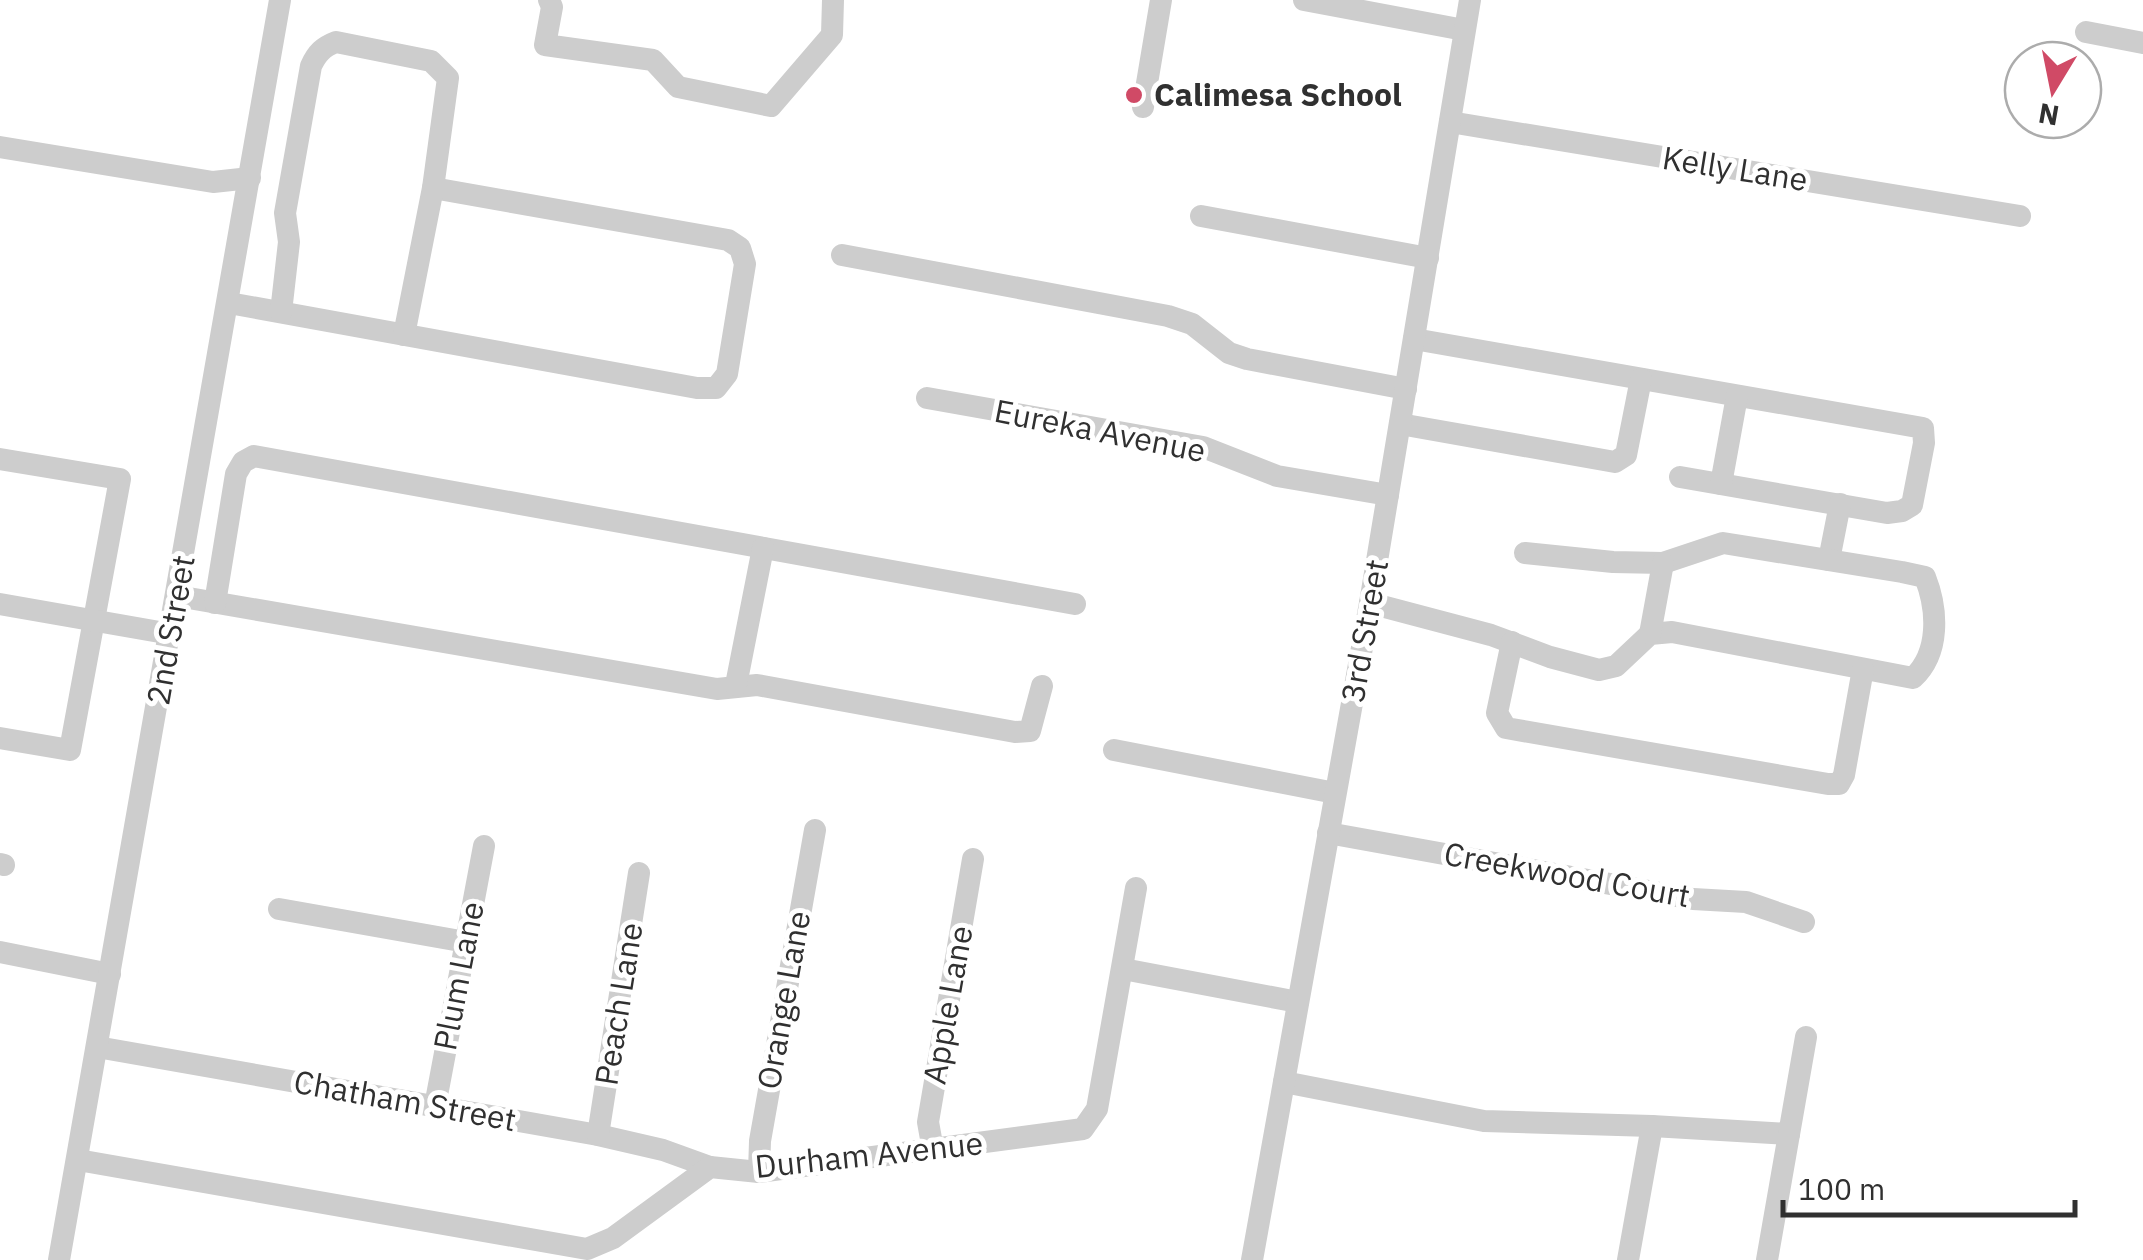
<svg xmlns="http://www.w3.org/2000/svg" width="2143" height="1260" viewBox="0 0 2143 1260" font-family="'IBM Plex Sans',sans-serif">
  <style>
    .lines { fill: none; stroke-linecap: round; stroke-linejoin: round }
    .minor { stroke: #cdcdcd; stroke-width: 22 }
    .poi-dot { fill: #d04a66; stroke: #fff; stroke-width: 4 }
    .labels { text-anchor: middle; stroke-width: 10; stroke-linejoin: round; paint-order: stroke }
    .poi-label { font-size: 32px; font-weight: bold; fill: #303030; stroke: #fff; text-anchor: start }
    .street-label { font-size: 32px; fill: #303030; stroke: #fff }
  </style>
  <rect width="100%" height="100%" fill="#fff"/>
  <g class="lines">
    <g class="minor">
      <path d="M549 0 552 7 545 45 653 60 678 87 771 106 832 35 833 0"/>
      <path d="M1304 0 1464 30"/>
      <path d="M2086 32 2143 43"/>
      <path d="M1143 107 1161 0"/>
      <path d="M1450 122 2020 216"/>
      <path d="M0 147 213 182 250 178"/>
      <path d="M1201 216 1428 258"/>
      <path d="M842 255 1168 316 1192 324 1229 353 1247 359 1406 389"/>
      <path d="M229 303 697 388H716L727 374 745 264 740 248 728 240 433 188"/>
      <path d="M281 312 289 242 285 213 311 66C317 53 323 47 336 42L431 61 448 78 433 188 404 335"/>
      <path d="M1414 339 1923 428 1924 443 1912 505 1902 511 1887 513 1680 477"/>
      <path d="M927 398 1203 447 1277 476 1388 495"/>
      <path d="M1400 424 1615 462 1626 455 1641 379"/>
      <path d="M0 459 120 479 70 750 0 738"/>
      <path d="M1721 484 1737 396"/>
      <path d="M1829 560 1840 504"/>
      <path d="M177 596 717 689 757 685 1015 732 1030 731 1042 686"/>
      <path d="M215 603 236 474 243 462 254 456 1075 604"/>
      <path d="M1370 603 1491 635 1550 657 1599 670 1616 666 1650 634 1672 632 1913 678C1940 653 1938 610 1925 577L1902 572 1723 543 1663 563 1613 562 1525 553"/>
      <path d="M0 604 171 634"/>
      <path d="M1650 634 1663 563"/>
      <path d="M1512 642 1497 713 1506 728 1828 784H1839L1844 775 1863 669"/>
      <path d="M736 685 763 548"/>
      <path d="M1114 750 1335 793"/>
      <path d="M1328 833 1693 899 1746 902 1804 922"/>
      <path d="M0 864 4 865"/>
      <path d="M279 909 466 942"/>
      <path d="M0 952 110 974"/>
      <path d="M1123 969 1298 1002"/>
      <path d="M97 1047 598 1135 663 1150 710 1167"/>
      <path d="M1284 1082 1484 1121 1652 1126 1789 1134"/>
      <path d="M435 1106 484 846"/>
      <path d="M598 1135 639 873"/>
      <path d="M933 1150 928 1122 973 859"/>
      <path d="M78 1160 587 1249 613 1238 710 1167 759 1172 1083 1129 1097 1109 1136 888"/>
      <path d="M759 1172 760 1141 815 830"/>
      <path d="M59 1260 280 0"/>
      <path d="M1252 1260 1370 603 1470 0"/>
      <path d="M1628 1260 1652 1126"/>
      <path d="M1767 1260 1806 1037"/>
    </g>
  </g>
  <circle class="poi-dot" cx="1134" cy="95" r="10"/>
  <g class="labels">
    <g class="poi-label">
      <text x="1154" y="106">Calimesa School</text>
    </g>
    <g class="street-label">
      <text transform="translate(1735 169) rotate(9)" y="11">Kelly Lane</text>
      <text transform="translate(1100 431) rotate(11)" y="11">Eureka Avenue</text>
      <text transform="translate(171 630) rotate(-80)" y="11">2nd Street</text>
      <text transform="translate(1365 631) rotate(-80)" y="11">3rd Street</text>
      <text transform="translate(1567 875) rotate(10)" y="11">Creekwood Court</text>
      <text transform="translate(459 976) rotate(-79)" y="11">Plum Lane</text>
      <text transform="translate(784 1000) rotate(-80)" y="11">Orange Lane</text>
      <text transform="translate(619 1004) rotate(-81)" y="11">Peach Lane</text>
      <text transform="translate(948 1005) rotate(-80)" y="11">Apple Lane</text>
      <text transform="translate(405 1101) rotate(10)" y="11">Chatham Street</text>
      <text transform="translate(869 1155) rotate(-6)" y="11">Durham Avenue</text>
    </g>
  </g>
  <g transform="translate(2053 90) rotate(190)"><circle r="48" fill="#ffffff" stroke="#acacac" stroke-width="2.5"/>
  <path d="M0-8L18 38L0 25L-18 38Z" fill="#d04a66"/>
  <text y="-15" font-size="28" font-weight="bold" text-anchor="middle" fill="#303030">N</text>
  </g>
  <path d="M1783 1200v15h292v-15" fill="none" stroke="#303030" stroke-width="5"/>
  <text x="1798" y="1200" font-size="30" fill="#303030" stroke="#ffffff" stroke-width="8" paint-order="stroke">100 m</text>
</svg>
